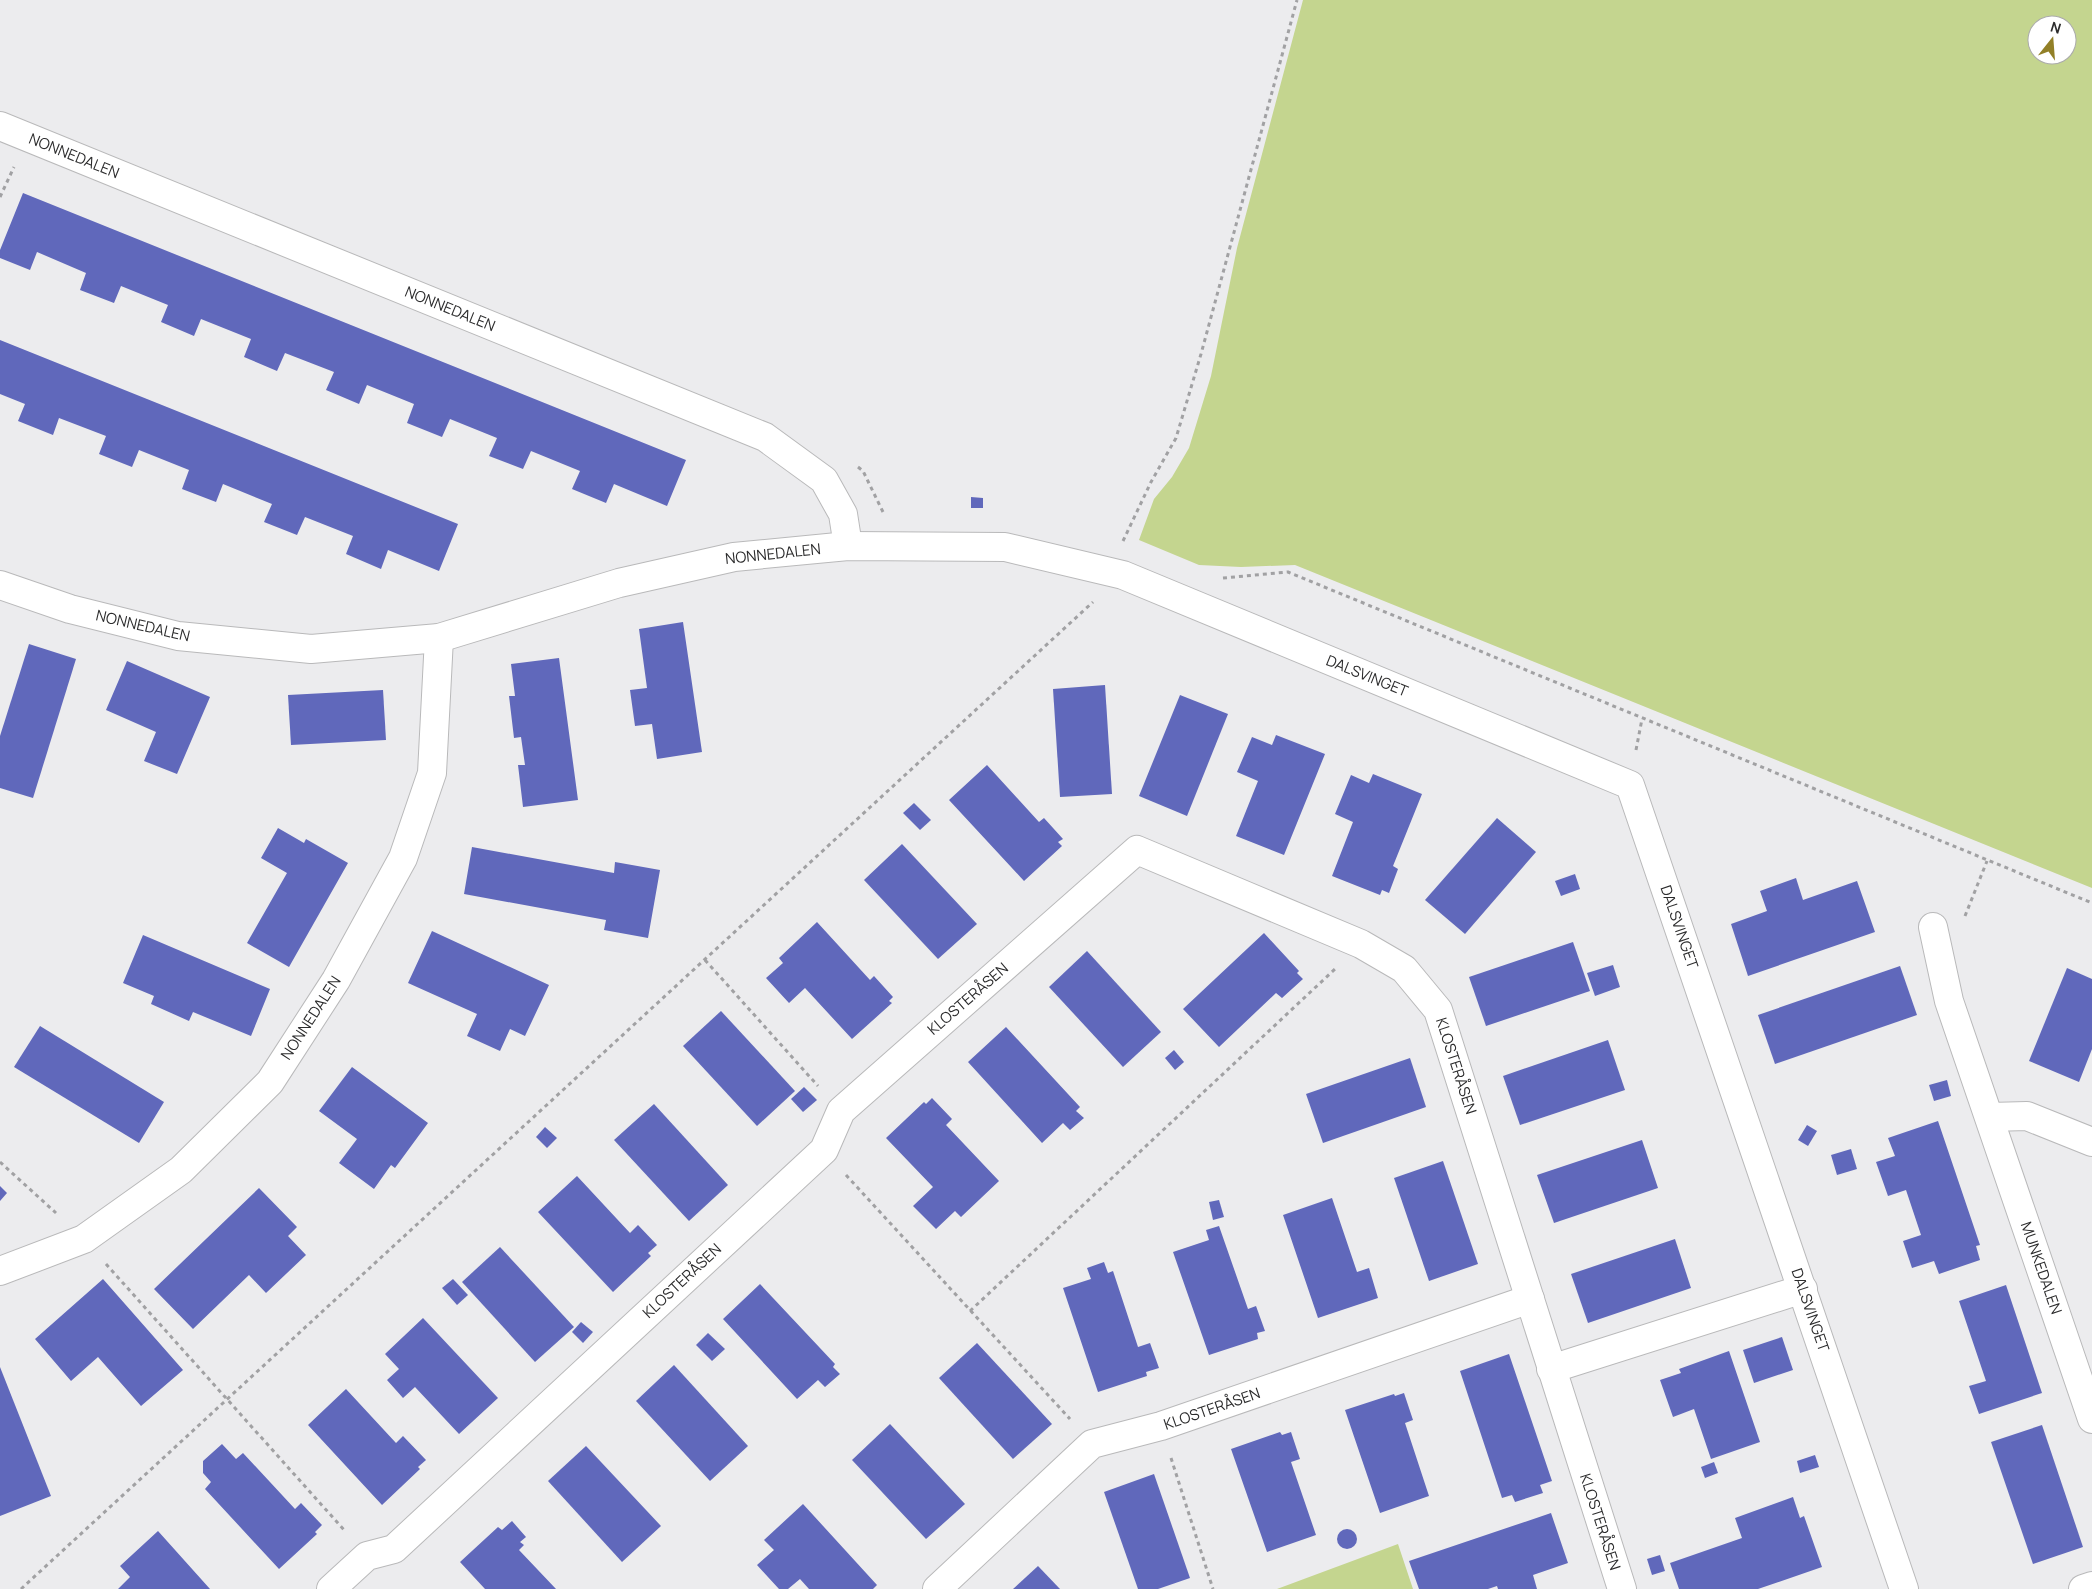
<svg xmlns="http://www.w3.org/2000/svg" width="2092" height="1589" viewBox="0 0 2092 1589" font-family="Manrope,sans-serif">
  <style>
    .green { fill: #c4d58f; fill-rule: evenodd }
    .building { fill: #6068bb }
    .lines { fill: none; stroke-linecap: round; stroke-linejoin: round }
    .street-casing { stroke: #b9b9ba; stroke-width: 30 }
    .path { stroke: #a1a1a3; stroke-width: 3; stroke-dasharray: 4 4; stroke-linecap: butt }
    .street { stroke: #fff; stroke-width: 28 }
    .labels { text-anchor: middle; stroke-width: 5; stroke-linejoin: round; paint-order: stroke }
    .street-label { font-size: 15px; fill: #2c2c2d; stroke: #fff }
  </style>
  <rect width="100%" height="100%" fill="#ececee"/>
  <g class="green">
    <path d="M1303 0H2092V888L1295 565 1241 567 1199 565 1139 540 1154 499 1172 477 1189 448 1211 376 1237 248ZM2037 25H2067V55H2037Z"/>
    <path d="M1398 1544 1413 1589H1277Z"/>
  </g>
  <g class="building">
    <path d="M23 193 686 460 667 506 614 484 606 503 572 489 580 471 531 451 523 469 489 456 497 438 450 419 442 437 407 423 414 404 367 385 359 404 326 390 334 372 285 353 277 371 244 357 251 339 201 319 194 336 161 322 168 305 121 286 114 303 80 290 86 273 37 252 30 270 0 258V250Z"/>
    <path d="M0 340 458 524 439 571 388 550 381 569 346 554 353 536 305 517 297 535 264 522 272 504 223 484 216 502 182 489 189 470 139 450 132 467 99 454 106 436 59 418 53 435 18 421 25 404 0 394Z"/>
    <path d="M971 497 983 498V508H971Z"/>
    <path d="M683 622 702 752 657 759 652 724 635 726 630 690 647 688 639 629Z"/>
    <path d="M29 644 76 659 33 798 0 788V736Z"/>
    <path d="M559 658 578 800 523 807 518 765H525L521 737 514 738 509 696H515L511 664Z"/>
    <path d="M127 661 210 697 177 774 144 761 156 732 106 710Z"/>
    <path d="M1105 685 1112 794 1060 797 1053 689Z"/>
    <path d="M383 690 386 740 291 745 288 695Z"/>
    <path d="M1180 695 1228 714 1187 816 1139 796Z"/>
    <path d="M1276 735 1325 754 1284 855 1236 836 1258 781 1237 772 1252 737 1272 745Z"/>
    <path d="M987 765 1039 822 1044 818 1063 839 1058 842 1062 846 1024 881 949 800Z"/>
    <path d="M1373 774 1422 794 1393 866 1398 869 1389 893 1382 890 1380 895 1332 876 1353 822 1335 814 1351 775 1369 783Z"/>
    <path d="M914 803 931 820 920 830 903 813Z"/>
    <path d="M1497 818 1536 852 1465 934 1425 900Z"/>
    <path d="M278 828 304 843 306 839 348 863 289 967 247 943 287 873 261 858Z"/>
    <path d="M902 844 977 924 938 959 864 880Z"/>
    <path d="M472 847 614 873 615 862 660 870 648 938 604 930 606 920 464 894Z"/>
    <path d="M1575 874 1580 889 1561 896 1555 881Z"/>
    <path d="M1796 878 1803 900 1857 881 1875 932 1748 976 1731 924 1767 911 1760 891Z"/>
    <path d="M817 922 870 980 874 976 893 997 889 1001 892 1003 852 1039 805 988 789 1003 766 978 783 963 779 958Z"/>
    <path d="M432 931 549 985 525 1036 510 1029 500 1051 467 1036 477 1014 408 983Z"/>
    <path d="M1264 933 1299 971 1297 973 1303 979 1282 998 1276 993 1219 1047 1183 1009Z"/>
    <path d="M143 935 270 989 251 1036 193 1012 189 1021 151 1004 154 996 123 983Z"/>
    <path d="M1573 942 1590 991 1486 1026 1469 977Z"/>
    <path d="M1087 951 1161 1032 1123 1067 1049 987Z"/>
    <path d="M1613 965 1620 987 1595 996 1587 973Z"/>
    <path d="M1900 966 1917 1015 1775 1064 1758 1015Z"/>
    <path d="M2067 968 2092 979V1049L2079 1082 2029 1061Z"/>
    <path d="M721 1011 795 1091 757 1126 683 1046Z"/>
    <path d="M40 1026 164 1102 139 1143 14 1067Z"/>
    <path d="M1006 1027 1080 1107 1076 1111 1084 1118 1070 1130 1063 1123 1042 1143 968 1062Z"/>
    <path d="M1608 1040 1625 1090 1520 1125 1503 1076Z"/>
    <path d="M1174 1050 1184 1062 1175 1070 1165 1058Z"/>
    <path d="M1410 1058 1426 1107 1323 1143 1306 1094Z"/>
    <path d="M352 1067 428 1123 395 1168 391 1165 374 1189 339 1163 357 1139 319 1111Z"/>
    <path d="M1947 1080 1951 1096 1934 1101 1929 1085Z"/>
    <path d="M804 1087 817 1100 803 1112 791 1099Z"/>
    <path d="M932 1098 952 1119 946 1125 999 1181 961 1217 955 1211 936 1229 913 1206 933 1187 886 1138 924 1102 926 1104Z"/>
    <path d="M654 1104 728 1185 689 1221 614 1140Z"/>
    <path d="M1938 1121 1980 1245 1976 1246 1980 1260 1939 1274 1934 1261 1912 1268 1903 1241 1921 1235 1906 1190 1888 1196 1876 1162 1895 1156 1888 1138Z"/>
    <path d="M1807 1125 1817 1131 1808 1146 1798 1140Z"/>
    <path d="M545 1127 557 1138 547 1148 536 1137Z"/>
    <path d="M1642 1140 1658 1188 1554 1223 1537 1175Z"/>
    <path d="M1851 1149 1857 1169 1837 1175 1831 1155Z"/>
    <path d="M1443 1161 1478 1264 1429 1281 1394 1178Z"/>
    <path d="M577 1176 630 1233 638 1225 657 1245 648 1253 651 1256 613 1292 538 1212Z"/>
    <path d="M0 1186 7 1193 0 1201Z"/>
    <path d="M259 1188 297 1227 288 1236 306 1255 266 1293 249 1275 193 1329 154 1289Z"/>
    <path d="M1332 1198 1357 1272 1369 1268 1378 1298 1318 1318 1283 1215Z"/>
    <path d="M1219 1200 1224 1217 1213 1220 1209 1202Z"/>
    <path d="M1219 1226 1248 1309 1256 1306 1265 1331 1257 1333 1258 1339 1209 1355 1173 1252 1209 1240 1206 1230Z"/>
    <path d="M1675 1239 1691 1288 1588 1323 1571 1274Z"/>
    <path d="M500 1247 574 1327 535 1362 462 1282Z"/>
    <path d="M1104 1262 1108 1273 1113 1271 1138 1347 1150 1343 1159 1368 1146 1372 1147 1376 1098 1392 1063 1288 1091 1279 1087 1268Z"/>
    <path d="M103 1279 183 1370 141 1406 98 1357 71 1381 35 1339Z"/>
    <path d="M453 1279 468 1295 457 1305 442 1288Z"/>
    <path d="M760 1284 835 1364 833 1367 840 1374 825 1387 818 1380 797 1399 723 1319Z"/>
    <path d="M2006 1285 2042 1393 1979 1414 1969 1386 1986 1381 1959 1301Z"/>
    <path d="M423 1318 498 1398 459 1434 415 1387 403 1398 387 1380 399 1369 385 1354Z"/>
    <path d="M581 1322 593 1332 583 1343 572 1332Z"/>
    <path d="M708 1333 725 1349 712 1361 696 1345Z"/>
    <path d="M1782 1337 1793 1370 1754 1383 1743 1350Z"/>
    <path d="M977 1343 1052 1424 1013 1459 939 1378Z"/>
    <path d="M1729 1351 1760 1442 1711 1459 1694 1409 1673 1417 1660 1380 1681 1373 1679 1369Z"/>
    <path d="M1509 1354 1552 1481 1540 1485 1543 1493 1515 1502 1512 1495 1502 1498 1460 1371Z"/>
    <path d="M674 1365 748 1446 710 1481 636 1401Z"/>
    <path d="M0 1367 51 1496 0 1516Z"/>
    <path d="M346 1389 396 1443 403 1436 426 1460 418 1467 420 1469 382 1505 308 1425Z"/>
    <path d="M1404 1393 1413 1420 1405 1423 1429 1496 1380 1513 1345 1410 1394 1394 1395 1396Z"/>
    <path d="M890 1424 965 1504 926 1539 852 1460Z"/>
    <path d="M2042 1425 2083 1547 2033 1564 1991 1442Z"/>
    <path d="M1280 1432 1282 1435 1291 1432 1300 1459 1291 1462 1316 1535 1267 1552 1231 1449Z"/>
    <path d="M222 1444 236 1459 243 1453 295 1509 301 1503 322 1525 315 1532 317 1534 279 1569 205 1489 211 1482 203 1473V1461Z"/>
    <path d="M586 1446 661 1526 622 1562 548 1481Z"/>
    <path d="M1815 1455 1819 1467 1800 1473 1797 1461Z"/>
    <path d="M1714 1462 1718 1473 1705 1478 1701 1467Z"/>
    <path d="M1154 1474 1190 1578 1158 1589H1138L1104 1492Z"/>
    <path d="M1793 1497 1800 1518 1804 1516 1822 1567 1758 1589H1679L1670 1563 1742 1538 1735 1518Z"/>
    <path d="M803 1504 877 1585 873 1589H809L800 1579 788 1589H779L757 1565 774 1550 764 1540Z"/>
    <path d="M1551 1513 1568 1563 1533 1575 1537 1589H1498L1497 1586 1488 1589H1419L1409 1561Z"/>
    <path d="M512 1521 526 1537 520 1542 524 1545 519 1550 556 1589H485L460 1562 498 1527 502 1530Z"/>
    <circle cx="1347" cy="1539" r="10"/>
    <path d="M158 1531 210 1589H118L130 1577 120 1566Z"/>
    <path d="M1660 1555 1665 1571 1652 1575 1647 1559Z"/>
    <path d="M1038 1566 1060 1589H1013Z"/>
  </g>
  <g class="lines">
    <defs>
      <g id="street">
        <path d="M0 126 765 437 824 480 843 514 848 546"/>
        <path d="M0 585 70 609 178 636 311 649 439 638 619 583 734 557 848 546 1005 547 1123 575 1630 785 1904 1589"/>
        <path d="M1933 927 1949 1001 2092 1419"/>
        <path d="M1990 1117 2027 1116 2092 1142"/>
        <path d="M0 1271 84 1239 181 1170 270 1082 336 980 403 858 432 773 439 638"/>
        <path d="M1551 1369 1803 1289"/>
        <path d="M331 1589 367 1556 394 1549 824 1150 841 1111 1137 850 1361 944 1404 969 1438 1010 1622 1589"/>
        <path d="M937 1589 1092 1444 1161 1426 1530 1299"/>
        <path d="M2083 1589 2092 1586"/>
      </g>
    </defs>
    <use href="#street" class="street-casing"/>
    <g class="path">
      <path d="M0 197 14 167"/>
      <path d="M858 467 863 471 883 512"/>
      <path d="M1123 541 1151 482 1176 438 1201 354 1297 0"/>
      <path d="M1223 578 1288 572 2092 903"/>
      <path d="M1636 750 1642 719"/>
      <path d="M1965 916 1987 861"/>
      <path d="M705 960 818 1086"/>
      <path d="M0 1162 56 1213"/>
      <path d="M846 1175 1070 1419"/>
      <path d="M106 1264 345 1531"/>
      <path d="M970 1311 1335 969"/>
      <path d="M1171 1458 1213 1589"/>
      <path d="M21 1589 1093 602"/>
    </g>
    <use href="#street" class="street"/>
  </g>
  <g class="labels">
    <g class="street-label">
      <text transform="translate(74 156) rotate(22)" y="5">NONNEDALEN</text>
      <text transform="translate(450 309) rotate(22)" y="5">NONNEDALEN</text>
      <text transform="translate(773 554) rotate(-6)" y="5">NONNEDALEN</text>
      <text transform="translate(143 626) rotate(13)" y="5">NONNEDALEN</text>
      <text transform="translate(1367 676) rotate(22)" y="5">DALSVINGET</text>
      <text transform="translate(1679 927) rotate(71)" y="5">DALSVINGET</text>
      <text transform="translate(968 999) rotate(-41)" y="5">KLOSTERÅSEN</text>
      <text transform="translate(311 1018) rotate(-57)" y="5">NONNEDALEN</text>
      <text transform="translate(1456 1066) rotate(72)" y="5">KLOSTERÅSEN</text>
      <text transform="translate(2041 1268) rotate(71)" y="5">MUNKEDALEN</text>
      <text transform="translate(682 1281) rotate(-43)" y="5">KLOSTERÅSEN</text>
      <text transform="translate(1810 1310) rotate(71)" y="5">DALSVINGET</text>
      <text transform="translate(1212 1409) rotate(-19)" y="5">KLOSTERÅSEN</text>
      <text transform="translate(1600 1522) rotate(72)" y="5">KLOSTERÅSEN</text>
    </g>
  </g>
  <g transform="translate(2052 40) rotate(17)"><circle r="24" fill="#ffffff" stroke="#ababab"/>
  <path d="M0-4L9 19L0 12L-9 19Z" fill="#928027"/>
  <text y="-8" font-size="14" font-weight="bold" text-anchor="middle" fill="#2c2c2d">N</text>
  </g>
</svg>
